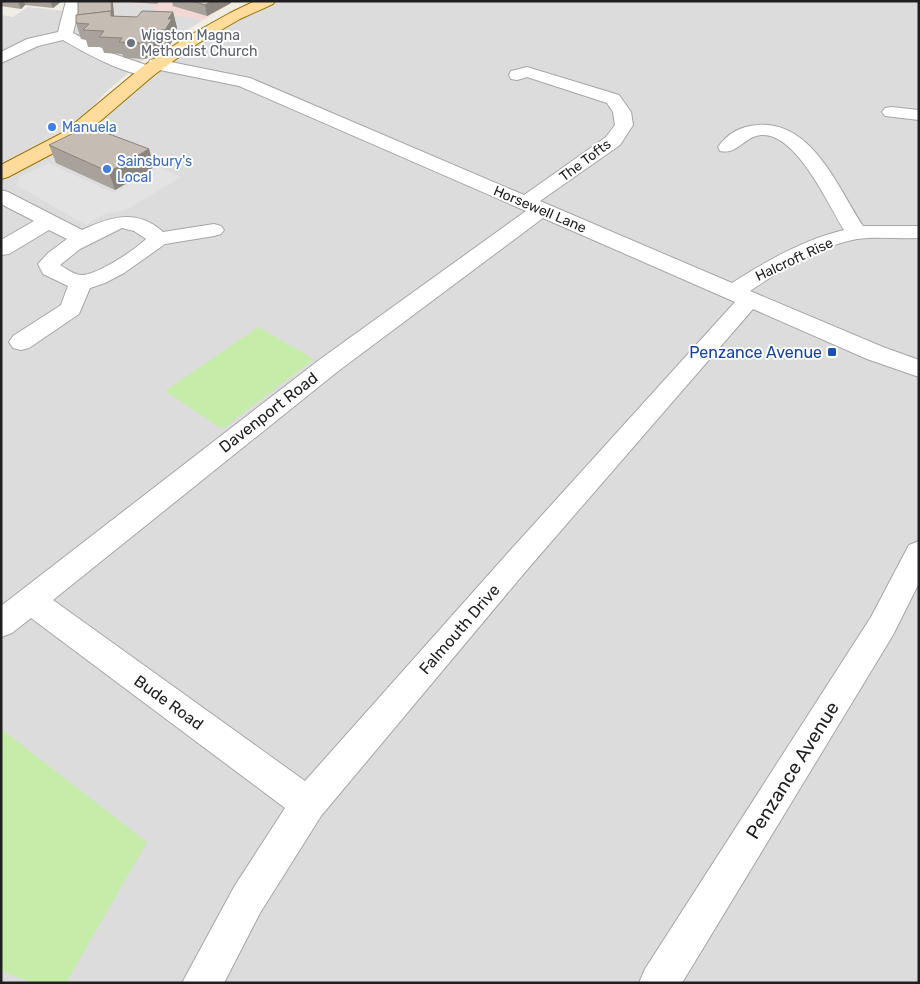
<svg xmlns="http://www.w3.org/2000/svg" width="920" height="984" viewBox="0 0 920 984" font-family="Rubik,sans-serif">
  <style>
    .residential { fill: #dddcdc }
    .commercial { fill: #f2d7d4 }
    .grass { fill: #c5eda9 }
    .parking { fill: #e3e3e3 }
    .lines { fill: none; stroke-linecap: round; stroke-linejoin: round }
    .minor-casing { stroke: #a6a6a6; stroke-width: 2 }
    .major-casing { stroke: #9a7300; stroke-width: 2 }
    .minor { fill: #fff; fill-rule: evenodd }
    .major { fill: #ffdc9b; fill-rule: evenodd }
    .wall { fill: #a9a29b }
    .shaded-wall { fill: #8a847e }
    .building { fill: #c5bcb4; stroke: #8a847e }
    .worship-dot { fill: #6b7280; stroke: #fff; stroke-width: 2 }
    .shop-dot { fill: #3f7fe0; stroke: #fff; stroke-width: 2 }
    .transit-dot { fill: #1a4fb4; stroke: #fff; stroke-width: 2 }
    .labels { text-anchor: middle; stroke-width: 4; stroke-linejoin: round; paint-order: stroke }
    .far-worship-label { font-size: 14px; fill: #5b616d; stroke: #fff; text-anchor: start }
    .far-shop-label { font-size: 14px; fill: #366cbe; stroke: #fff; text-anchor: start }
    .far-street-label { font-size: 14px; fill: #1f1f1f; stroke: #fff }
    .transit-label { font-size: 16px; fill: #164399; stroke: #fff; text-anchor: end }
    .street-label { font-size: 16px; fill: #1f1f1f; stroke: #fff }
    .near-street-label { font-size: 19px; fill: #1f1f1f; stroke: #fff }
  </style>
  <rect width="100%" height="100%" fill="#f0ede5"/>
  <g class="residential">
    <path d="M268 1H919V983H1V173L71 136 148 71Z"/>
    <path d="M118 2 154 5V11L203 20 149 55 107 91 78 122 1 164V15L13 17 28 7 64 11 79 6Z"/>
  </g>
  <path class="commercial" d="M80 1H235L203 20 154 11 153 5 118 2 79 6Z"/>
  <g class="grass">
    <path d="M258 327 314 359 222 429 165 391Z"/>
    <path d="M1 729 147 842 66 983H34L1 971Z"/>
  </g>
  <path class="parking" d="M49 163 114 193 158 167 181 177 126 210 105 214 86 225 16 185 19 177Z"/>
  <g class="lines">
    <defs>
      <g id="minor">
        <path d="M66 1H81L73 33 111 53 149 66 148 64 150 60 156 59 250 78 524 195 606 137 615 125 613 112 607 103 527 77 517 80 511 79 509 75 511 71 527 67 619 95 631 112 633 125 620 145 540 201 732 283C766 261 805 239 844 230 828 204 796 132 761 135 743 137 738 155 720 151L718 147C727 134 741 126 757 125 812 120 838 188 863 226H919V238C898 239 877 236 857 239 822 245 779 271 750 291L883 347 919 360V377L867 359 753 309 526 571 321 816 260 913 224 983H182L234 887 285 808 31 618 12 633 1 637V606L319 360 526 211 239 86 155 69 156 71 154 75C134 80 81 51 63 40L38 46 1 63V52L27 39 58 32ZM543 218 735 302 506 555 305 781 53 600 337 372Z"/>
        <path d="M891 107 919 110V120L885 116 882 112 885 108Z"/>
        <path d="M1 190 8 192 82 230C110 217 137 208 163 232L214 224 221 226 224 230 221 234 214 236 165 244 124 273 105 283 90 288 79 314 29 348 21 350 13 348 9 342 13 336 61 305 68 286 43 274 38 264 48 253 67 239 49 230 9 254 1 255V240L34 221 1 204ZM122 228 134 231 146 239C135 250 97 275 82 275 74 275 67 269 60 265L80 249Z"/>
        <path d="M919 541V583L893 635 682 983H639L645 969 871 617 909 545Z"/>
      </g>
      <path id="major" d="M255 1H275L273 4 240 19 197 44 154 75 78 140 8 177 1 179V165L64 132 142 67 185 38 230 13Z"/>
    </defs>
    <use href="#minor" class="minor-casing"/>
    <use href="#major" class="major-casing"/>
    <use href="#minor" class="minor"/>
    <use href="#major" class="major"/>
  </g>
  <g class="wall">
    <path d="M1 1H62L53 8 25 5 21 9 1 6Z"/>
    <path d="M116 1H160L157 4Z"/>
    <path d="M172 1H231V3L207 16 173 6Z"/>
    <path d="M113 4 114 16 137 17 173 12 177 28 175 31 176 35 169 46H165L157 58 148 57 146 59 124 58 122 54 104 53 102 47H88L86 40 81 39 76 23Z"/>
    <path d="M49 145 149 149 154 167 115 190 56 163Z"/>
  </g>
  <g class="shaded-wall">
    <path d="M18 1H24L25 5 21 9Z"/>
    <path d="M50 1H62L53 8Z"/>
    <path d="M111 1H113V4L115 27 112 16Z"/>
    <path d="M212 1H231V3L207 16 205 5Z"/>
    <path d="M173 12 177 28 175 31 176 35 169 46 165 30 168 19Z"/>
    <path d="M161 30 165 46 157 58 153 41Z"/>
    <path d="M143 41 148 57 146 59 142 43Z"/>
    <path d="M149 149 154 167 115 190 109 172Z"/>
  </g>
  <g class="building">
    <path d="M78 1H111L112 16 111 11 78 15Z"/>
    <path d="M192 1H212L205 5Z"/>
    <path d="M111 11V16L137 17 142 11 173 12 168 19H172L165 30H161L153 41H143L142 43 119 42 122 38 99 37 104 31 83 30 89 24 76 23V15Z"/>
    <path d="M88 126 149 149 109 172 49 145Z"/>
  </g>
  <circle class="worship-dot" cx="131" cy="43" r="5"/>
  <g class="shop-dot">
    <circle cx="52" cy="127" r="5"/>
    <circle cx="107" cy="169" r="5"/>
  </g>
  <rect class="transit-dot" x="827" y="347" width="10" height="10" rx="2.5"/>
  <g class="labels">
    <g class="far-worship-label">
      <text x="141" y="40">Wigston Magna<tspan x="141" dy="16">Methodist Church</tspan></text>
    </g>
    <g class="far-shop-label">
      <text x="62" y="132">Manuela</text>
      <text x="117" y="166">Sainsbury's<tspan x="117" dy="16">Local</tspan></text>
    </g>
    <g class="far-street-label">
      <text transform="translate(585 160) rotate(-37)" y="5">The Tofts</text>
      <text transform="translate(540 209) rotate(23)" y="5">Horsewell Lane</text>
      <text transform="translate(794 259) rotate(-25)" y="5">Halcroft Rise</text>
    </g>
    <g class="transit-label">
      <text x="822" y="358">Penzance Avenue</text>
    </g>
    <g class="street-label">
      <text transform="translate(268 412) rotate(-38)" y="6">Davenport Road</text>
      <text transform="translate(459 629) rotate(-49)" y="6">Falmouth Drive</text>
      <text transform="translate(169 702) rotate(36)" y="6">Bude Road</text>
    </g>
    <g class="near-street-label">
      <text transform="translate(792 770) rotate(-58)" y="7">Penzance Avenue</text>
    </g>
  </g>
  <rect width="920" height="984" fill="none" stroke="#1f1f1f" stroke-width="5"/>
</svg>
